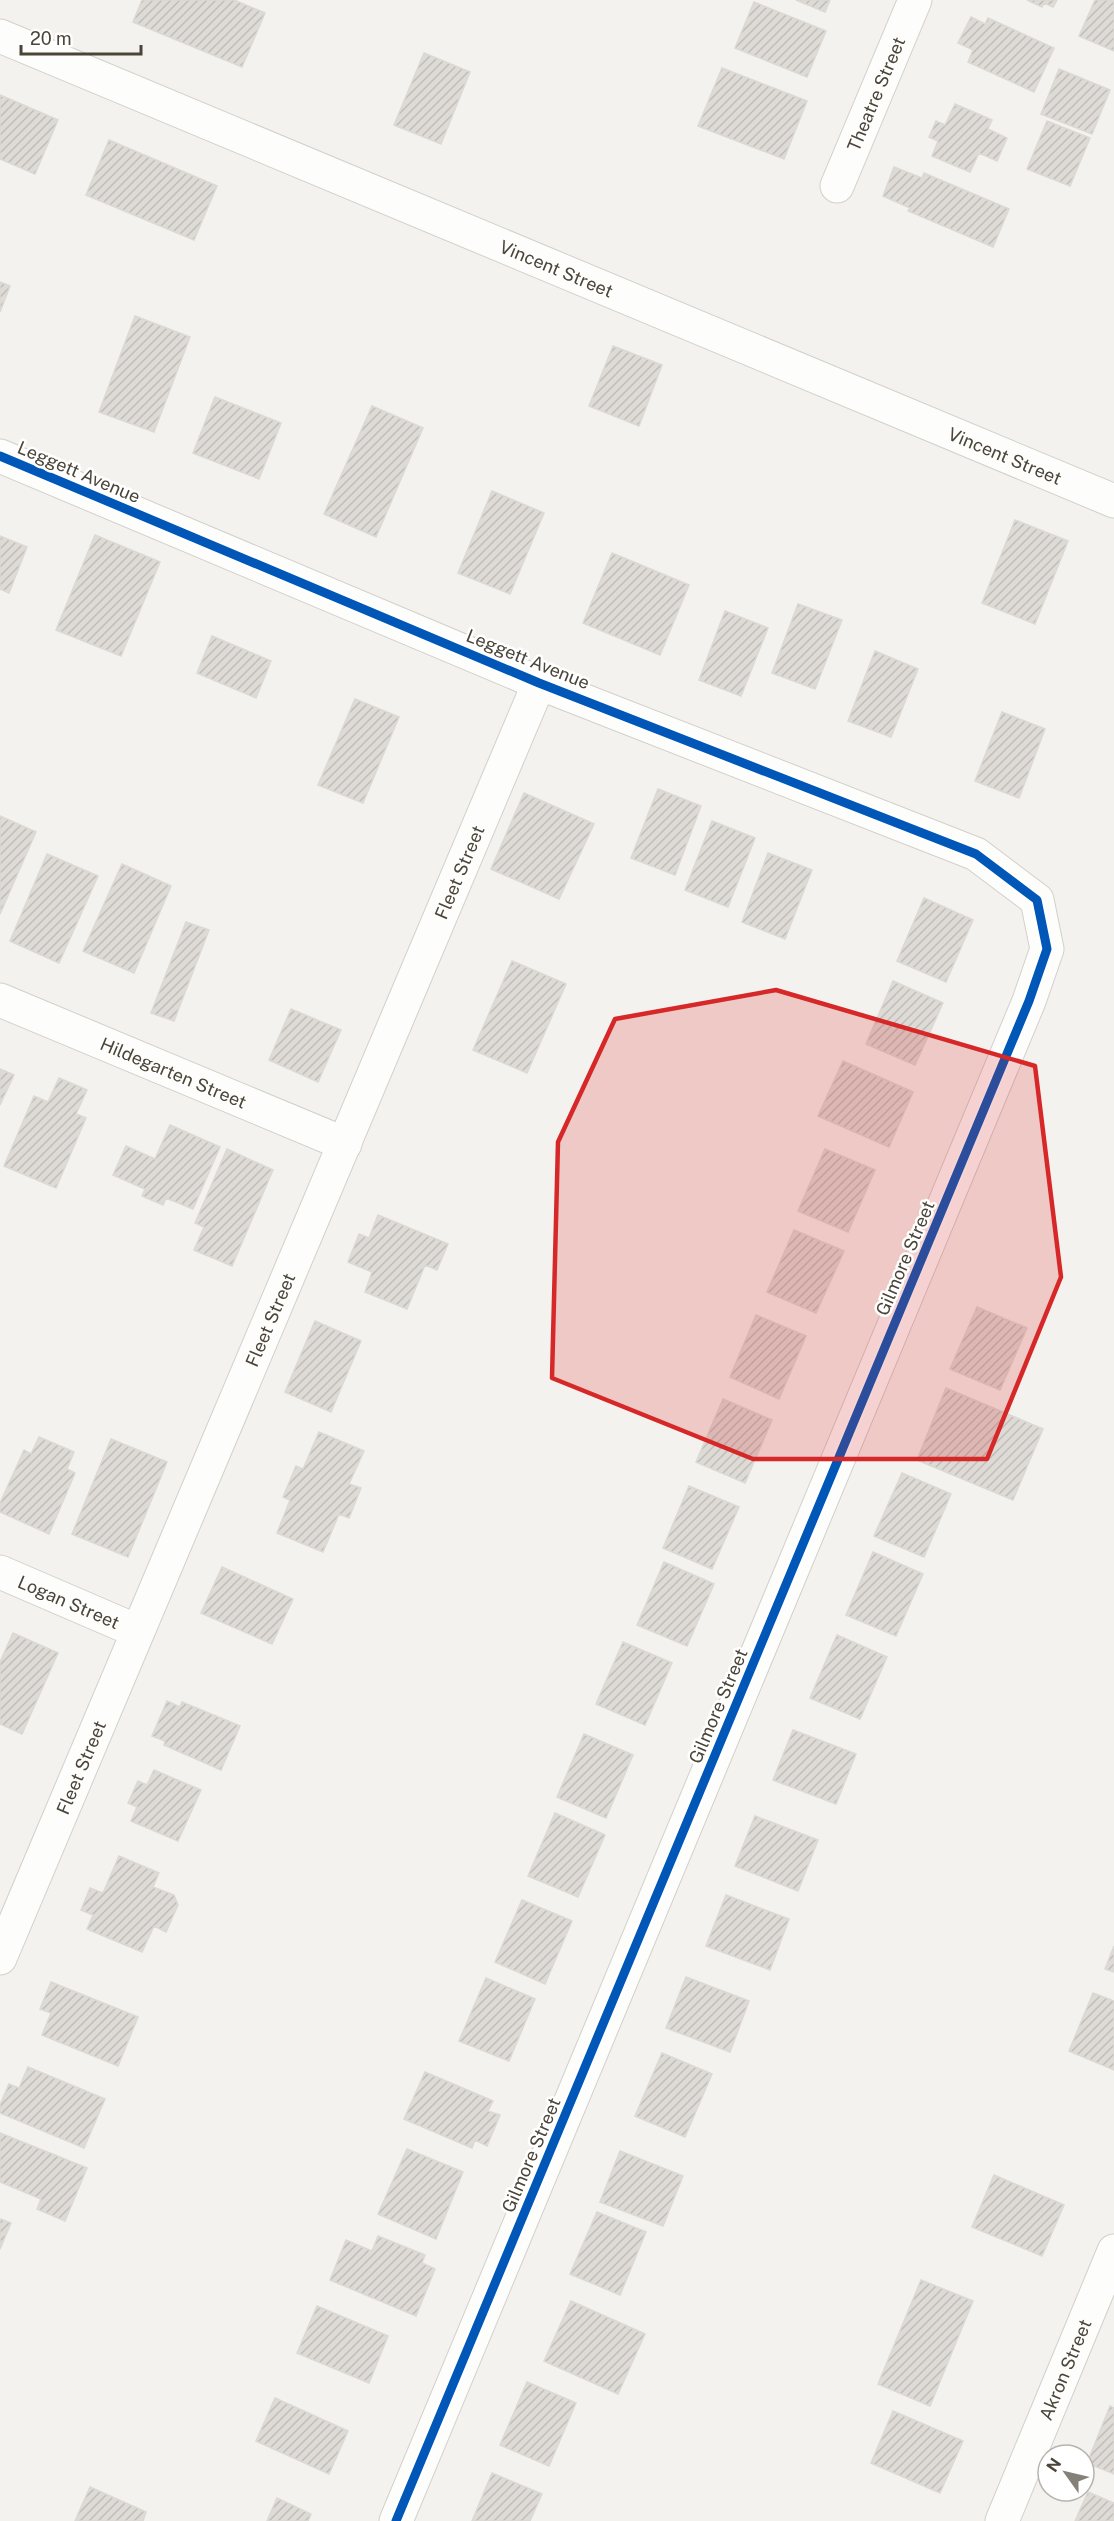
<svg xmlns="http://www.w3.org/2000/svg" width="1114" height="2521" viewBox="0 0 1114 2521" font-family="'Public Sans',sans-serif">
  <style>
    .building { fill: url(#building-hatch); stroke: #dcd9d4; stroke-width: 1.5 }
    .lines { fill: none; stroke-linecap: round; stroke-linejoin: round }
    .minor-casing { stroke: #d2d0cb; stroke-width: 35 }
    .minor { stroke: #fdfdfc; stroke-width: 33 }
    .cycleway-casing { stroke: #fff; stroke-width: 13 }
    .cycleway { stroke: #0057b8; stroke-width: 9 }
    .marked { fill: #d62828; fill-opacity: 0.2; stroke: #d62828; stroke-width: 4.5; stroke-linejoin: round }
    .labels { text-anchor: middle; dominant-baseline: central; stroke-width: 5; stroke-linejoin: round; paint-order: stroke }
    .street-label { font-size: 18px; fill: #4b4439; stroke: #fff }
  </style>
  <defs>
    <pattern id="building-hatch" width="6" height="6" patternUnits="userSpaceOnUse" patternTransform="scale(1.5)"><rect width="6" height="6" fill="#dedbd6"/><path d="M-1 1l2-2M0 6l6-6M5 7l2-2" fill="none" stroke="#c0bdb8"/></pattern>
  </defs>
  <rect width="100%" height="100%" fill="#f4f2ee"/>
  <!-- building -->
  <path class="building" d="M142 0H234L265 13 242 67 133 22Z
    M796 0H830L825 12Z
    M1027 0H1057L1053 7 1044 3 1042 7Z
    M1095 0H1114V51L1079 36Z
    M754 2 826 31 807 77 735 48Z
    M971 17 985 24 988 18 1054 48 1034 92 968 62 973 50 958 43Z
    M424 53 470 72 441 144 394 125Z
    M722 68 807 101 784 159 698 126Z
    M1059 69 1110 90 1092 134 1041 114Z
    M0 95 58 120 35 174 0 159Z
    M955 104 992 120 988 129 1007 138 997 161 979 153 970 172 932 156 938 141 929 137 936 121 945 125Z
    M1047 121 1090 138 1070 186 1027 169Z
    M109 140 217 186 194 240 86 195Z
    M894 167 922 178 924 173 1009 209 993 247 908 211 910 208 883 196Z
    M0 282 10 286 0 312Z
    M135 316 190 337 154 432 99 412Z
    M613 346 662 365 639 426 589 406Z
    M215 397 281 423 259 479 193 453Z
    M372 406 423 428 376 537 324 514Z
    M492 491 544 513 510 594 458 573Z
    M1015 520 1068 541 1035 624 982 603Z
    M95 535 160 562 121 656 56 630Z
    M0 536 27 547 9 593 0 589Z
    M612 553 689 585 660 655 583 623Z
    M798 604 842 620 815 689 772 673Z
    M725 611 768 628 741 696 699 680Z
    M212 636 271 661 256 698 197 673Z
    M875 651 918 669 891 737 848 721Z
    M355 699 399 717 363 803 318 785Z
    M1002 712 1045 729 1019 798 975 781Z
    M658 789 701 806 675 875 631 858Z
    M524 793 594 824 559 899 491 869Z
    M0 816 36 832 0 914Z
    M712 821 755 838 728 907 685 890Z
    M768 853 812 870 785 939 742 922Z
    M47 854 98 876 59 963 10 941Z
    M122 864 171 886 134 973 83 951Z
    M924 898 973 920 946 982 897 961Z
    M186 922 209 930 174 1021 151 1013Z
    M512 961 566 984 527 1073 473 1050Z
    M893 981 943 1003 915 1065 866 1044Z
    M291 1009 341 1030 318 1082 269 1060Z
    M843 1061 913 1092 889 1147 818 1116Z
    M0 1069 14 1075 0 1105Z
    M59 1078 87 1090 76 1114 86 1118 56 1188 4 1166 34 1096 48 1102Z
    M170 1125 220 1147 193 1209 166 1198 163 1205 142 1196 145 1189 113 1175 126 1146 155 1159Z
    M227 1149 273 1170 232 1266 194 1250 204 1227 195 1223Z
    M825 1149 875 1170 848 1232 798 1211Z
    M378 1215 448 1244 437 1270 425 1265 407 1309 365 1292 372 1272 348 1262 359 1234 369 1238Z
    M794 1230 844 1251 816 1313 767 1292Z
    M977 1307 1027 1328 1000 1390 950 1369Z
    M756 1315 806 1336 779 1399 730 1377Z
    M315 1321 361 1341 331 1412 285 1392Z
    M946 1388 1043 1429 1013 1500 917 1460Z
    M723 1399 772 1420 745 1483 696 1462Z
    M319 1432 364 1451 349 1484 361 1488 349 1518 339 1514 323 1552 277 1533 290 1500 283 1497 296 1466 303 1469Z
    M39 1437 74 1452 67 1469 75 1473 49 1534 0 1512V1503L24 1450 31 1454Z
    M111 1439 167 1462 128 1557 72 1534Z
    M902 1473 951 1494 924 1557 874 1536Z
    M689 1486 739 1507 712 1569 663 1548Z
    M873 1552 923 1574 896 1636 846 1615Z
    M664 1562 714 1584 687 1646 637 1625Z
    M222 1567 293 1599 272 1644 201 1613Z
    M13 1633 58 1653 22 1734 0 1724V1662Z
    M837 1635 887 1657 860 1719 810 1698Z
    M623 1642 672 1663 645 1725 596 1704Z
    M167 1701 180 1707 182 1702 240 1726 221 1770 164 1745 165 1741 152 1736Z
    M793 1730 856 1754 836 1804 773 1780Z
    M584 1734 633 1755 606 1818 557 1797Z
    M154 1770 201 1790 178 1841 131 1821 137 1807 128 1803 138 1781 147 1785Z
    M555 1813 605 1835 578 1897 528 1876Z
    M755 1816 818 1840 798 1891 735 1866Z
    M119 1856 159 1873 153 1887 174 1895 178 1905 166 1932 154 1926 142 1952 87 1929 93 1915 81 1910 90 1888 103 1893Z
    M726 1895 789 1919 770 1970 706 1946Z
    M522 1900 572 1921 545 1984 495 1962Z
    M1114 1946V1972L1105 1969Z
    M686 1977 749 2001 730 2052 666 2028Z
    M486 1978 535 1999 509 2061 459 2041Z
    M51 1982 138 2017 118 2066 42 2035 51 2013 40 2009Z
    M1093 1993 1114 2001V2070L1069 2051Z
    M662 2053 712 2074 685 2137 635 2116Z
    M28 2067 105 2099 84 2148 0 2113V2105L9 2084 19 2088Z
    M425 2072 493 2101 488 2111 500 2115 487 2146 475 2140 472 2148 404 2119Z
    M0 2133 87 2168 65 2221 37 2209 41 2199 0 2182Z
    M407 2149 463 2172 436 2239 378 2214Z
    M620 2151 683 2176 663 2226 600 2202Z
    M994 2175 1064 2205 1042 2256 972 2227Z
    M597 2212 646 2232 620 2295 570 2274Z
    M0 2219 11 2223 0 2249Z
    M378 2236 425 2255 422 2263 435 2269 416 2316 330 2280 346 2240 372 2251Z
    M921 2280 973 2301 930 2406 878 2384Z
    M571 2301 645 2334 618 2394 544 2361Z
    M317 2306 388 2336 369 2383 297 2353Z
    M527 2382 576 2403 549 2466 500 2445Z
    M275 2398 348 2431 329 2474 256 2441Z
    M1110 2406 1114 2408V2474L1087 2463Z
    M893 2411 963 2441 940 2493 871 2463Z
    M492 2473 542 2494 530 2521H472Z
    M90 2487 146 2512 143 2521H75Z
    M1088 2492 1114 2503V2521H1075Z
    M277 2498 311 2514 308 2521H267Z"/>
  <g class="lines">
    <defs>
      <g id="minor">
        <path id="s1" d="M0 36 1114 501"/>
        <path id="s2" d="M837 186 915 0"/>
        <path d="M0 456 539 683 976 854 1037 900 1047 949 1029 1001 396 2521"/>
        <path id="s3" d="M0 1000 345 1144"/>
        <path id="s4" d="M0 1572 137 1631"/>
        <path id="s5" d="M0 1958 539 683"/>
        <path id="s6" d="M1002 2521 1114 2251"/>
      </g>
    </defs>
    <!-- minor casing -->
    <use href="#minor" class="minor-casing"/>
    <!-- minor -->
    <use href="#minor" class="minor"/>
    <defs>
      <path id="cycleway" d="M0 456 539 683 976 854 1037 900 1047 949 1029 1001 396 2521"/>
    </defs>
    <!-- cycleway casing -->
    <use href="#cycleway" class="cycleway-casing"/>
    <!-- cycleway -->
    <use href="#cycleway" class="cycleway"/>
  </g>
  <!-- marked area -->
  <path class="marked" d="M776 990 1035 1066 1061 1277 987 1459H753L552 1378 558 1142 615 1019Z"/>
  <g class="labels">
    <!-- street labels -->
    <g class="street-label">
      <text stroke="none"><textPath href="#s2" startOffset="100">Theatre Street</textPath></text>
      <text stroke="none"><textPath href="#s1" startOffset="603">Vincent Street</textPath></text>
      <text stroke="none"><textPath href="#s1" startOffset="1089">Vincent Street</textPath></text>
      <text transform="translate(79 472) rotate(23)">Leggett Avenue</text>
      <text transform="translate(528 659) rotate(22)">Leggett Avenue</text>
      <text stroke="none"><textPath href="#s5" startOffset="1179">Fleet Street</textPath></text>
      <text stroke="none"><textPath href="#s3" startOffset="188">Hildegarten Street</textPath></text>
      <text transform="translate(905 1258) rotate(-67)">Gilmore Street</text>
      <text stroke="none"><textPath href="#s5" startOffset="693">Fleet Street</textPath></text>
      <text stroke="none"><textPath href="#s4" startOffset="75">Logan Street</textPath></text>
      <text transform="translate(718 1706) rotate(-67)">Gilmore Street</text>
      <text stroke="none"><textPath href="#s5" startOffset="207">Fleet Street</textPath></text>
      <text transform="translate(531 2155) rotate(-67)">Gilmore Street</text>
      <text stroke="none"><textPath href="#s6" startOffset="164">Akron Street</textPath></text>
    </g>
  </g>
  <!-- north arrow -->
  <g transform="translate(1066 2473) rotate(304)"><circle r="28" fill="#ffffff" stroke="#b7b4b0" stroke-width="1.5"/>
  <path d="M0-4.5L10 22L0 15L-10 22Z" fill="#868178"/>
  <text y="-9" font-size="16" font-weight="bold" text-anchor="middle" fill="#4b4439">N</text>
  </g>
  <!-- scale -->
  <path d="M21 45v9h120v-9" fill="none" stroke="#4b4439" stroke-width="3"/>
  <text x="30" y="45" font-size="18" fill="#4b4439" stroke="#ffffff" stroke-width="4.5" paint-order="stroke">20 m</text>
</svg>
